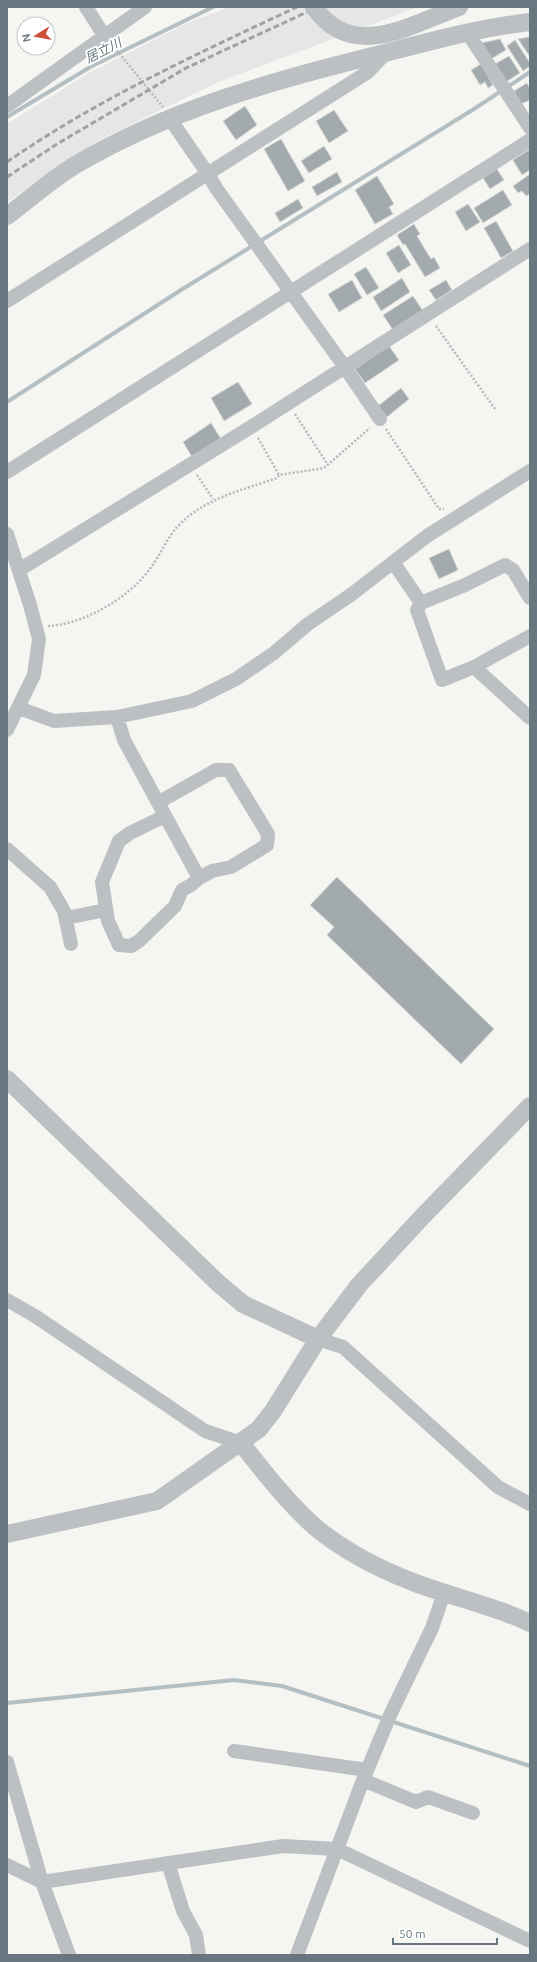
<svg xmlns="http://www.w3.org/2000/svg" width="537" height="1962" viewBox="0 0 537 1962" font-family="Ubuntu,'Noto Sans JP',sans-serif">
  <style>
    .built { fill: #e5e6e5 }
    .lines { fill: none; stroke-linecap: round; stroke-linejoin: round }
    .stream { stroke: #b3bfc2; stroke-width: 4 }
    .building { fill: #a2aaae; stroke: #d6d6d4 }
    .path { stroke: #b6b9bb; stroke-width: 2.5; stroke-dasharray: 2 2; stroke-linecap: butt }
    .minor { stroke: #bcc0c3; stroke-width: 14 }
    .tertiary { stroke: #bcc0c3; stroke-width: 18 }
    .rail { stroke: #9da3a7; stroke-width: 3; stroke-dasharray: 6 3; stroke-linecap: butt }
    .tertiary-bridge { stroke: #bcc0c3; stroke-width: 18 }
    .labels { text-anchor: middle; dominant-baseline: central; stroke-width: 4; stroke-linejoin: round; paint-order: stroke }
    .water-label { font-size: 13px; font-style: italic; fill: #63777c; stroke: #fff }
  </style>
  <rect width="100%" height="100%" fill="#f5f5f2"/>
  <!-- built -->
  <path class="built" d="M230 7H418L218 82 95 142 7 202V124L87 74 187 23Z"/>
  <g class="lines">
    <!-- stream -->
    <path class="stream" d="M7 117 92 66 213 7
      M7 402 181 290 474 109 530 72
      M7 1703 234 1680 282 1686 530 1766"/>
  </g>
  <!-- building -->
  <path class="building" d="M529 37 530 38V57L518 39Z
    M500 39 506 50 491 59 481 43Z
    M515 40 530 63V66L523 71 507 46Z
    M509 56 520 73 506 82 495 64Z
    M481 64 493 85 488 88 485 82 480 85 471 70Z
    M527 83 530 89V100L521 104 514 91Z
    M245 106 257 125 236 140 223 121Z
    M334 110 348 131 329 143 316 121Z
    M281 139 305 181 288 191 264 149Z
    M324 146 332 159 309 173 301 161Z
    M530 149V170L522 175 513 160Z
    M497 169 504 180 490 189 483 178Z
    M337 172 342 182 317 196 312 187Z
    M530 174V194L526 196 522 191 518 193 513 186Z
    M377 176 394 204 389 207 393 214 375 224 355 190Z
    M503 190 512 205 483 223 474 208Z
    M298 199 303 208 280 222 275 213Z
    M468 204 480 222 466 231 455 212Z
    M496 221 513 251 501 258 484 228Z
    M414 224 420 234 417 236 431 259 434 257 440 268 425 277 405 244 403 245 397 235Z
    M399 245 411 265 398 273 386 253Z
    M366 267 379 288 367 295 354 274Z
    M402 278 410 292 381 311 373 297Z
    M352 280 362 298 339 312 328 294Z
    M446 280 452 290 436 300 429 290Z
    M413 296 423 311 393 330 383 315Z
    M389 346 399 360 365 383 355 369Z
    M238 382 252 404 224 421 211 398Z
    M401 388 409 399 387 417 378 406Z
    M211 423 221 439 192 457 183 442Z
    M449 549 458 570 439 579 429 558Z
    M337 877 494 1029 461 1064 327 935 334 927 310 905Z"/>
  <g class="lines">
    <!-- path -->
    <path class="path" d="M114 47 163 107
      M436 326 495 409
      M295 414 328 465
      M386 429 439 509H444
      M258 438 279 475
      M197 475 213 499
      M48 626C82 625 129 598 149 570 160 556 167 537 179 525 205 498 243 490 277 478L279 475 324 468 370 428"/>
    <!-- minor -->
    <path class="minor" d="M86 7 105 37
      M467 32 530 128
      M7 106 145 7
      M170 119 208 174 216 188 344 366 380 419
      M7 301 368 72 387 52
      M7 472 530 140
      M7 534 30 605 39 639 34 675 7 730
      M393 562 421 603 417 610 442 680 474 667 530 718
      M19 570 251 427 530 249
      M421 603 465 585 505 565 513 570 530 598
      M474 667 530 636
      M19 708 54 721 117 717 192 701 236 679 274 653 308 624 352 594 427 536 530 471
      M117 717 124 740 199 878
      M159 802 216 770H229L268 834 267 845 231 867 212 871 199 878 191 885 182 890 175 906 139 941 131 946 119 945 108 921 102 882 119 841 130 833 165 816
      M7 849 50 887 64 911 71 944
      M66 918 106 910
      M7 1300 35 1316 205 1431 241 1443
      M318 1339 343 1347 498 1487 530 1504
      M234 1751 367 1770
      M7 1762 42 1882 69 1955
      M363 1780 416 1802 428 1797 473 1813
      M168 1863 183 1911 196 1935 199 1955
      M7 1865 42 1882 283 1846 337 1849 530 1941
      M297 1955 363 1780 391 1713 432 1628 444 1593"/>
    <!-- tertiary -->
    <path class="tertiary" d="M7 216C30 199 53 178 77 164 169 110 274 80 377 55 428 42 478 28 530 22
      M7 1079 218 1283 243 1304 318 1339
      M241 1443C264 1472 287 1502 315 1527 343 1550 379 1569 413 1582 451 1597 493 1605 530 1623
      M7 1534 157 1501 259 1429 273 1411 318 1339 359 1285 422 1217 530 1106"/>
    <!-- rail -->
    <path class="rail" d="M7 162C98 99 197 54 297 7
      M7 177 57 144 186 68 318 7"/>
    <!-- tertiary-bridge -->
    <path class="tertiary-bridge" d="M314 7C352 62 410 25 459 7"/>
  </g>
  <g class="labels">
    <!-- water labels -->
    <g class="water-label">
      <text transform="translate(103 50) rotate(-27)">居立川</text>
    </g>
  </g>
  <!-- border -->
  <rect width="537" height="1962" fill="none" stroke="#68777f" stroke-width="16"/>
  <!-- north arrow -->
  <g transform="translate(36 36) rotate(259)"><circle r="19" fill="#ffffff" stroke="#c3c9cc"/>
  <path d="M0-3L7 15L0 10L-7 15Z" fill="#cc4f3a"/>
  <text y="-6" font-size="11" font-weight="bold" text-anchor="middle" fill="#68777f">N</text>
  </g>
  <!-- scale -->
  <path d="M393 1938v6h104v-6" fill="none" stroke="#68777f" stroke-width="2"/>
  <text x="399" y="1938" font-size="12" fill="#68777f" stroke="#ffffff" stroke-width="3" paint-order="stroke">50 m</text>
</svg>
